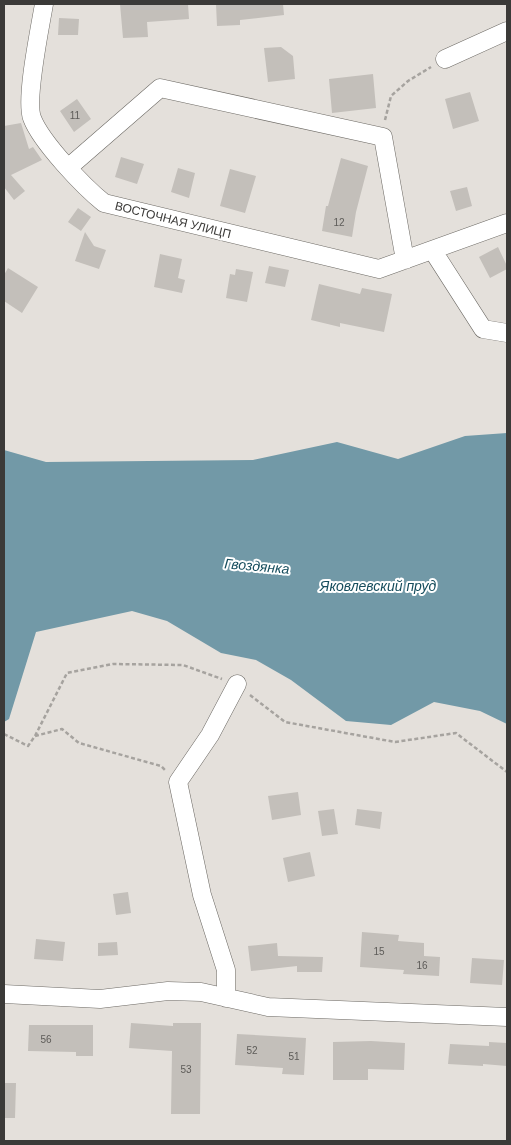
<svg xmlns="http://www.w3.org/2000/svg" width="511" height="1145" viewBox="0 0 511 1145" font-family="Helvetica,sans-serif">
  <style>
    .water { fill: #7299a7 }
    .building { fill: #c3bfba }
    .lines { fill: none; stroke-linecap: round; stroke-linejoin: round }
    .minor-casing { stroke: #6d6a65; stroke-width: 19 }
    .path { stroke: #a6a39f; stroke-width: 2.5; stroke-dasharray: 4 2.5; stroke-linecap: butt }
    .minor { stroke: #fff; stroke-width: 18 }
    .labels { text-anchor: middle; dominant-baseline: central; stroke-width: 4; stroke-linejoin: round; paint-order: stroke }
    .number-label { font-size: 10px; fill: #5d5b58 }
    .street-label { font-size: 12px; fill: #3b3a38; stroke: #fff }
    .water-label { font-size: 14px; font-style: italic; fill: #164d5d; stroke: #fff }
  </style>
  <rect width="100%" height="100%" fill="#e4e0db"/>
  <!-- water -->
  <path class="water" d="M507 433V724L480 711 434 702 391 725 346 721 291 680 256 660 221 653 167 621 132 611 36 632 9 719 4 722V450L46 462 253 460 337 442 398 459 465 436Z"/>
  <!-- building -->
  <path class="building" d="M120 4H188L189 19 147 22 148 37 123 38Z
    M216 4H283L284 15 240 20V25L217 26Z
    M59 18 79 19 78 35H58Z
    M281 47 293 56 295 79 268 82 264 48Z
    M373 74 376 108 332 113 329 79Z
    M470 92 479 121 453 129 445 99Z
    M77 99 91 119 74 132 60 111Z
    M21 123 29 149 33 147 42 160 11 175 25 191 14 200 4 187V126Z
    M121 157 144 164 137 184 115 177Z
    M341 158 368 166 356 212 352 237 322 231 326 206H328Z
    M178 168 195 173 189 198 171 192Z
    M230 169 256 176 245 213 220 206Z
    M467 187 472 206 456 211 450 191Z
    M78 208 91 217 81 231 68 222Z
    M85 232 94 246 106 250 99 269 75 261Z
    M498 247 507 266V269L490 278 479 257Z
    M160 254 182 259 178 278 185 280 182 293 154 287Z
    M269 266 289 270 285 287 265 283Z
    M8 268 38 287 22 313 4 301V275Z
    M236 269 253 272 247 302 226 298 230 274 235 275Z
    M319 284 360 294 362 288 392 294 384 332 340 323V327L311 320Z
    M298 792 301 815 272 820 268 796Z
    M334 809 338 834 322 836 318 811Z
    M357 809 382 812 380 829 355 825Z
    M310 852 315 876 288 882 283 858Z
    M128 892 131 913 116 915 113 894Z
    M362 932 399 935 398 941 424 943V956L440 957 439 976 403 974 404 970 360 967Z
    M36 939 65 942 63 961 34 959Z
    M117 942 118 955 98 956V943Z
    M277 943 278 956 323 957 322 972H297V966L251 971 248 946Z
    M472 958 504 960 502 985 470 983Z
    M131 1023 173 1026V1023H201L200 1114H171L172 1051 129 1048Z
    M29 1025H93V1056H76V1052L28 1051Z
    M237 1034 306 1038 304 1075 282 1074 283 1068 235 1065Z
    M371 1041 405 1043 404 1070 368 1069V1080H333V1042Z
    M489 1042 507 1043V1066L483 1064V1066L448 1064 450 1044 489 1046Z
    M4 1083H16L15 1118H4Z"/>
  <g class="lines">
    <defs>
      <path id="minor" d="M44 4C40 28 25 99 32 118 41 142 84 187 104 203L379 269 507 223
        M445 59 507 31
        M69 167 160 88 383 137 405 260
        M433 251 483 329 507 333
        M4 994 100 999 168 991 201 992 268 1007 507 1017
        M226 998V970L202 895 178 782 210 735 237 684"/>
    </defs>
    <!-- minor casing -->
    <use href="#minor" class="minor-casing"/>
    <!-- path -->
    <path class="path" d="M385 120 391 96 408 81 431 67
      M250 695 285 722 395 742 456 733 507 772
      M4 734 28 746 35 736 62 729 79 743 161 766 166 771
      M35 736 67 673 113 664 183 665 222 679"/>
    <!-- minor -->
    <use href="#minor" class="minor"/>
  </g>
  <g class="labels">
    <!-- number labels -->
    <g class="number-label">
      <text x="75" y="115">11</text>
      <text x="339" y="222">12</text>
      <text x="379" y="951">15</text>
      <text x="422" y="965">16</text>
      <text x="46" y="1039">56</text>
      <text x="252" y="1050">52</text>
      <text x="294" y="1056">51</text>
      <text x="186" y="1069">53</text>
    </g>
    <!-- street labels -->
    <g class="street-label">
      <text transform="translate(173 220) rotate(14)">ВОСТОЧНАЯ УЛИЦП</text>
    </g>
    <!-- water labels -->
    <g class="water-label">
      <text transform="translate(257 566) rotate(5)">Гвоздянка</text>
      <text x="378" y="586">Яковлевский пруд</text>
    </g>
  </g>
  <!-- border -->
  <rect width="511" height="1145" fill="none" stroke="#3b3a38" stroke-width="10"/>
</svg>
